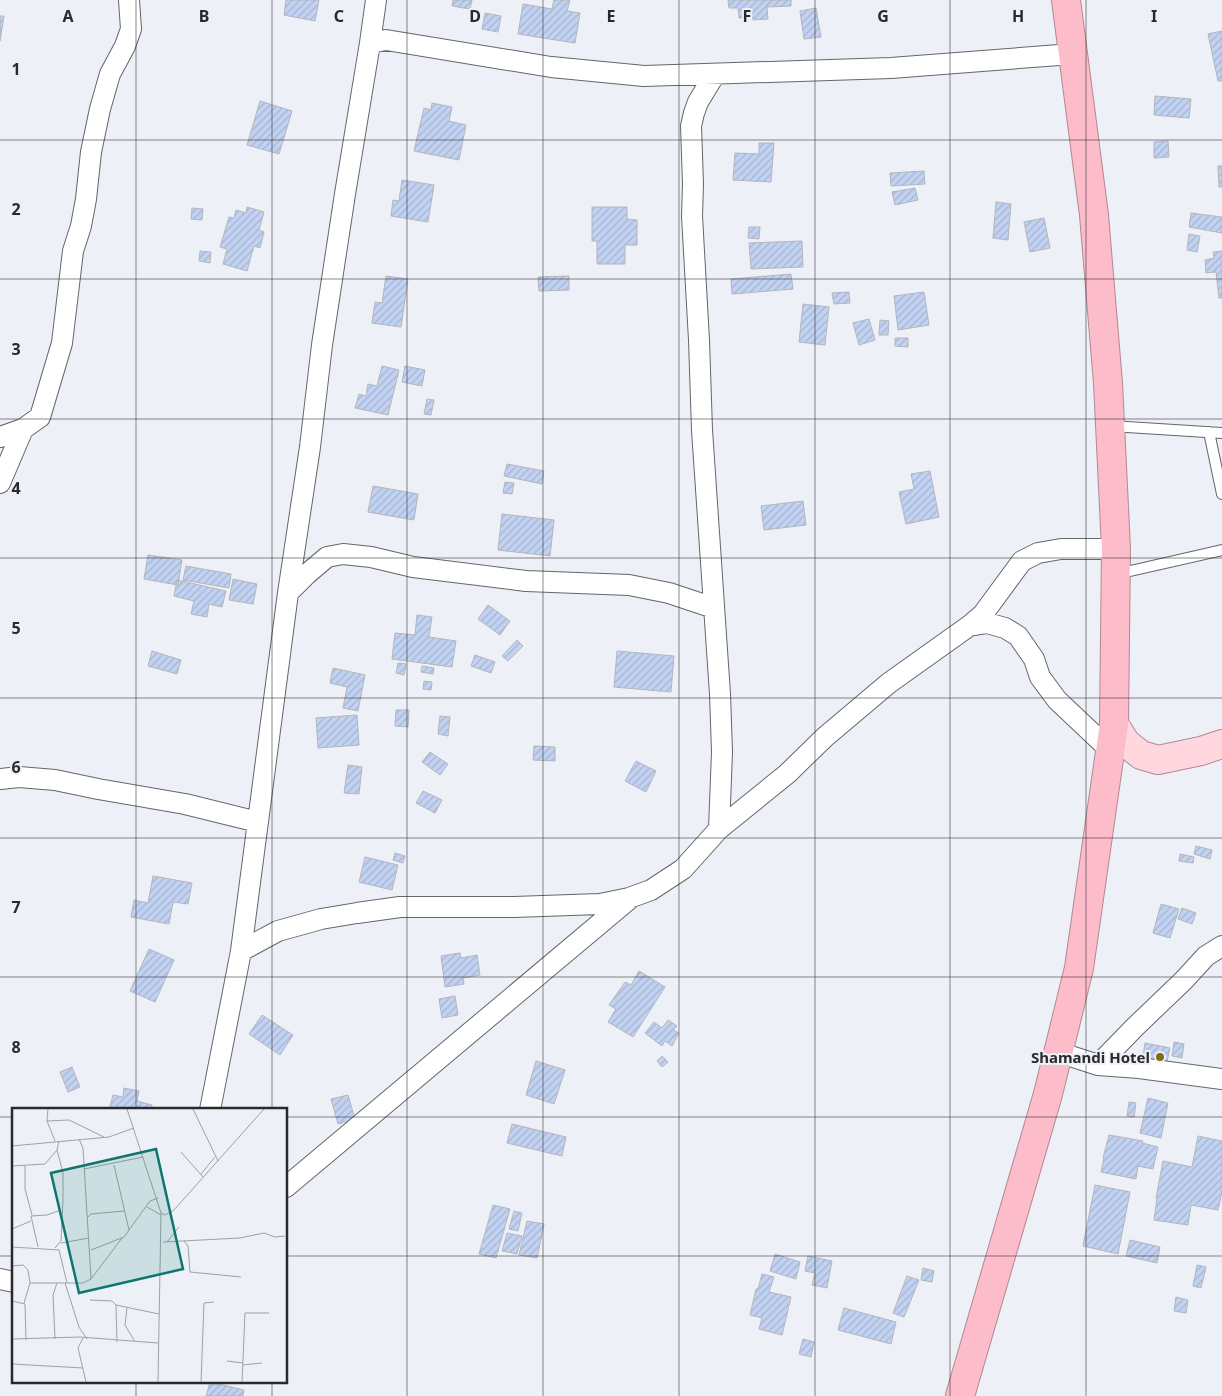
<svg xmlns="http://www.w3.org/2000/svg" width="1222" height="1396" viewBox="0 0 1222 1396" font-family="'Noto Sans',sans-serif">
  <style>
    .building { fill: url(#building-hatch); stroke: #b3b6bb }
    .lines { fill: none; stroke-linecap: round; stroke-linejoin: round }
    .lane-casing { stroke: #63666b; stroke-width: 12 }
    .street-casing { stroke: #63666b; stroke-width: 22 }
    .primary-casing { stroke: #b28993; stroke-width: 30 }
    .highway-casing { stroke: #b28993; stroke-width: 30 }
    .lane { stroke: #fff; stroke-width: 10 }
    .street { stroke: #fff; stroke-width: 20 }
    .primary { stroke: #fed7df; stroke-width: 28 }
    .highway { stroke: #fdbcca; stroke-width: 28 }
    .grid { fill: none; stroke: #282a2c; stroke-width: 1; stroke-opacity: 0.55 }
    .poi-dot { fill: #826f0d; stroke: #edf0f6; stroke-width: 2 }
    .labels { text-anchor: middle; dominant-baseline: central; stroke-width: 4; stroke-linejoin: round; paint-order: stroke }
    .poi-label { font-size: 15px; font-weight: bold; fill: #282a2c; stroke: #edf0f6; text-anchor: end }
    .inset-road { fill: none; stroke: #9ea1a5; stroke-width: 1 }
    .view { fill: #0f766e; fill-opacity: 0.15; stroke: #0f766e; stroke-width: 2.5 }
    .inset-edge { fill: none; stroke: #282a2c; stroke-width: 2.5 }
    .grid-label { font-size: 16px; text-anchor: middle; font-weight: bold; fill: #282a2c; stroke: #edf0f6; stroke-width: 4; stroke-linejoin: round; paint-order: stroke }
  </style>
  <defs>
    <pattern id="building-hatch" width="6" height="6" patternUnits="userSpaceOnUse" patternTransform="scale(1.25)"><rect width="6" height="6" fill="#c1d2f2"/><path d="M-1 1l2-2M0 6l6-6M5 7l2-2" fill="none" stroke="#a6b4d0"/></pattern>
  </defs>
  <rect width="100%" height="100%" fill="#edf0f6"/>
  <!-- building -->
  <path class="building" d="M286 0H319L315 21 284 15Z
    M453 0H472L470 9 452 6Z
    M554 0H570L567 11 580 13 575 43 518 34 523 4 552 9Z
    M728 0H791V6L767 7 768 19 753 20V17L739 18 738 8H729Z
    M816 8 821 37 804 39 800 11Z
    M485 13 501 16 498 32 482 29Z
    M0 16H4L0 41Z
    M1222 31V81H1218L1208 34Z
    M1155 96 1191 99 1189 118 1154 115Z
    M260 101 292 111 279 154 247 145Z
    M432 103 452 107 449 121 466 125 459 160 414 151 424 108 431 110Z
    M1168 141 1169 157 1154 158V142Z
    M759 143H774L771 182 733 180 735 153 759 154Z
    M1218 166H1222V187H1219Z
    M924 171 925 184 891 186 890 173Z
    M402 180 434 185 428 222 391 216 393 200 399 201Z
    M915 188 918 200 895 205 892 192Z
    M996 202 1011 204 1008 240 993 238Z
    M247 207 264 212 259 230 264 232 260 248 254 246 247 271 223 264 227 249 220 247 229 217 234 218 236 210 246 213Z
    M592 207H627V219L637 220V245H625V264H597V241H592Z
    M192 208 203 209 202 220 191 219Z
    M1191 213 1222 217V233L1189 227Z
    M1044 218 1050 248 1030 252 1024 222Z
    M749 227H760L759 239 748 238Z
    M1189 234 1200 236 1197 252 1187 250Z
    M802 241 803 267 751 269 749 243Z
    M200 251 211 252 210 263 199 261Z
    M1222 251V298H1219L1216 272 1206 273 1205 260 1214 258 1213 252Z
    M791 274 793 289 732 294 731 279Z
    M386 276 408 279 401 327 372 323 375 302 382 303Z
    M569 276V290L539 291 538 277Z
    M849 292 850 303 834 304 832 293Z
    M924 292 929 325 898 330 894 296Z
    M803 304 829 307 825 345 799 342Z
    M869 319 875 340 859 345 853 323Z
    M880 320 889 321 888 335H879Z
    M895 338H908V347L895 346Z
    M382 366 399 370 388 415 355 408 359 394 366 396 368 384 377 386Z
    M405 366 425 370 422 386 402 382Z
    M427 399 434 400 431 415 424 414Z
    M507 464 544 471 542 484 504 476Z
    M930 471 939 517 906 524 899 492 914 489 911 474Z
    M505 482 514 483 512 494 503 493Z
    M373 486 418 494 414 520 368 512Z
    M803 501 806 525 764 530 761 506Z
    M502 514 554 520 550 556 498 550Z
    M148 555 182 560 178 585 144 579Z
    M186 566 231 574 229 588 183 580Z
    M233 579 257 584 253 604 229 600Z
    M177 580 226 591 222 607 209 604 207 617 191 614 194 601 174 596Z
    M488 605 510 621 500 635 478 619Z
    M417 615 432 617 429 637 456 641 452 667 392 659 395 633 415 635Z
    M517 640 523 646 508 661 502 656Z
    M152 651 181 660 177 674 148 666Z
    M617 651 674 656 671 692 614 687Z
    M475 655 495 662 491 673 471 666Z
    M398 663 406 664 404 675 396 673Z
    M422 666 434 668 433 674 421 672Z
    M333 668 365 675 358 711 343 708 347 687 330 683Z
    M424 681 432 682 431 690 423 689Z
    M396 710H409L408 727 395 726Z
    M357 715 359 745 318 748 316 718Z
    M440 716 450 717 448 736 438 734Z
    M534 746 555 747V761L533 760Z
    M430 752 448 764 440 775 422 762Z
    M636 761 656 771 646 792 625 781Z
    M348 765 362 767 359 794 344 793Z
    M423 791 442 800 435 813 416 803Z
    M1196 846 1212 850 1210 859 1194 854Z
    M395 853 405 856 403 863 393 860Z
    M1180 854 1194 857 1193 863 1179 861Z
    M365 857 398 865 392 890 359 882Z
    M153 876 192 883 188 904 173 902 169 924 131 917 134 900 148 903Z
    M1161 904 1179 909 1170 938 1153 933Z
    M1182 908 1196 913 1192 924 1178 919Z
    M149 949 174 960 155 1002 130 991Z
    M460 953 461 958 477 955 480 975 463 978 464 984 445 987 441 956Z
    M639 971 665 987 633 1037 608 1022 616 1009 609 1005 625 982 631 985Z
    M455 996 458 1015 442 1018 439 999Z
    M262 1015 293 1035 280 1055 249 1034Z
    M668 1020 677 1026 673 1030 679 1033 672 1046 665 1041 662 1046 645 1033 654 1022 662 1028Z
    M1174 1042 1184 1044 1182 1058 1172 1056Z
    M1145 1043 1170 1048 1167 1062 1143 1057Z
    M662 1056 668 1062 662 1067 657 1061Z
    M536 1061 565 1070 554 1104 526 1095Z
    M72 1067 80 1087 68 1092 60 1072Z
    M124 1088 139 1091 137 1101 152 1105 151 1110H109L113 1095 123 1097Z
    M348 1095 355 1119 338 1124 331 1099Z
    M1148 1098 1168 1103 1161 1138 1140 1133Z
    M1129 1102 1136 1103 1134 1117 1127 1116Z
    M512 1124 566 1137 562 1156 507 1143Z
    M1109 1135 1143 1141 1142 1143 1158 1147 1153 1169 1138 1166 1136 1179 1101 1172 1104 1158H1103Z
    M1198 1136 1222 1141V1192L1218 1210 1191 1205 1188 1225 1154 1220 1157 1198H1156L1163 1161 1192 1167Z
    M1095 1185 1130 1192 1118 1254 1083 1246Z
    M493 1205 510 1209 496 1258 479 1254Z
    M514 1211 522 1213 518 1231 509 1229Z
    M527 1221 544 1224 537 1258 519 1255Z
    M507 1233 522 1236 517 1254 502 1251Z
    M1130 1240 1160 1247 1157 1263 1126 1256Z
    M775 1254 800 1262 796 1279 770 1271Z
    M808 1256 832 1261 827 1288 812 1285 815 1273 805 1271Z
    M1197 1265 1206 1267 1201 1288 1193 1286Z
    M923 1268 934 1271 932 1282 921 1280Z
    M762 1274 774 1277 769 1292 791 1297 782 1335 759 1329 762 1318 750 1315 756 1289H758Z
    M907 1276 919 1280 904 1317 893 1313Z
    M1176 1297 1188 1300 1186 1313 1174 1311Z
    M844 1308 896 1322 891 1344 838 1330Z
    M803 1339 814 1342 811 1357 799 1354Z
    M210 1382 244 1390 243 1396H206Z"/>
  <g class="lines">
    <defs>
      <path id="lane" d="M1111 426 1222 433
        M1209 432 1222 494
        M1117 574 1222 550"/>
      <path id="street" d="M370 43 386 40 551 67 644 76 891 68 1072 54
        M715 74 698 102 694 113 691 126 693 184 692 216 699 340 702 430 720 694 722 752 719 829
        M0 437 23 429
        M0 483 23 429 40 417 62 343 73 251 81 226 86 199 91 152 100 109 110 74 125 46 131 29 129 0
        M288 593 307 574 327 557 343 554 371 557 413 567 526 581 629 585 669 593 714 608
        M969 626 987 623 1005 628 1018 636 1034 659 1040 677 1057 700 1111 751
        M0 779 19 777 55 780 98 789 185 804 258 822
        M241 951 278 931 321 919 357 913 400 907H514L600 904 629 898 651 890 683 869 719 829 787 774 825 737 889 683 969 626 983 614 1022 561 1038 553 1061 549H1116
        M1058 1052 1098 1065 1139 1068 1222 1079
        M1098 1065 1135 1027 1184 980 1206 956 1222 946
        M210 1110 241 951 288 593 310 447 322 345 345 194 370 43 376 0
        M286 1187 628 900
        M0 1279 14 1282"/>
      <path id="primary" d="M1114 724 1126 743 1141 755 1158 760 1201 751 1222 744"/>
      <path id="highway" d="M960 1396 1048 1094 1079 968 1114 724 1116 549 1108 383 1094 215 1066 0"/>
    </defs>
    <!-- lane casing -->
    <use href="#lane" class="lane-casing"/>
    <!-- street casing -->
    <use href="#street" class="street-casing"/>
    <!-- primary casing -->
    <use href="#primary" class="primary-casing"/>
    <!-- highway casing -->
    <use href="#highway" class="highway-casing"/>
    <!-- lane -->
    <use href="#lane" class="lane"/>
    <!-- street -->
    <use href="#street" class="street"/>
    <!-- primary -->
    <use href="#primary" class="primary"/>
    <!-- highway -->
    <use href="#highway" class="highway"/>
  </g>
  <!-- grid -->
  <path class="grid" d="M136 0V1110M272 0V1110M407 0V1396M543 0V1396M679 0V1396M815 0V1396M950 0V1396M1086 0V1396M0 140H1222M0 279H1222M0 419H1222M0 558H1222M0 698H1222M0 838H1222M0 977H1222M0 1117H14M286 1117H1222M0 1256H14M286 1256H1222M136 1382V1396M272 1382V1396"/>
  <!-- markers -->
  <circle class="poi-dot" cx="1160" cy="1057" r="5"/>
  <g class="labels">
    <!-- poi labels -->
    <g class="poi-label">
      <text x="1150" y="1057">Shamandi Hotel</text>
    </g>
  </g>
  <!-- overview -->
  <g transform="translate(12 1108)">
    <rect width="275" height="275" fill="#edf0f6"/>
    <path class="inset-road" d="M36 1 35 13 43 33M115 1 149 105 146 274M181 1 206 53M35 13 57 12 92 29M0 38 97 29 122 20M169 44 191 69M102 57 117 122M0 58 33 56 45 42 47 33M13 58V81L20 107M72 61 131 49M189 66 203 49M0 82V107M135 99 149 107M149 105 153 107 162 102 252 1M75 110 79 106 112 103M0 121 19 113M172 133 176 138 178 164 229 169M151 134 228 130 252 125 263 129 273 128M155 134 167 119M49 135 77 130M0 139 47 142 55 175M26 139 19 108 35 107 49 102M43 140 49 133 51 93V65L45 42M79 142 112 129 138 93 146 90M0 158 11 157 16 162 18 175 12 195M79 171 110 130M18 175H71L79 171 71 40 67 31M53 175 67 219 75 231M78 192 100 193 104 197 147 206M0 193 13 196 14 232M104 197 105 234M115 200 113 217 123 234M71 230 66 240 74 274M0 231 68 229 146 235M43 231 41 187 45 175M215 253 231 255M0 256 71 260M231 257 250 255M189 274 192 195 202 194M230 274 233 205H257"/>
    <path class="view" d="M144 41 171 161 67 185 39 65Z"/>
    <rect width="275" height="275" class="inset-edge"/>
  </g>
  <g class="grid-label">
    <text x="68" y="22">A</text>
    <text x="204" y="22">B</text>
    <text x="339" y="22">C</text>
    <text x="475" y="22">D</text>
    <text x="611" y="22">E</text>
    <text x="747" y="22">F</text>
    <text x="883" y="22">G</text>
    <text x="1018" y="22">H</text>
    <text x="1154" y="22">I</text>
    <text x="16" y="75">1</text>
    <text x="16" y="215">2</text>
    <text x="16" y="355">3</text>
    <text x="16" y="494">4</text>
    <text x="16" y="634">5</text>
    <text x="16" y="773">6</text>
    <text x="16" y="913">7</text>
    <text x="16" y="1053">8</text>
  </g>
</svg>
